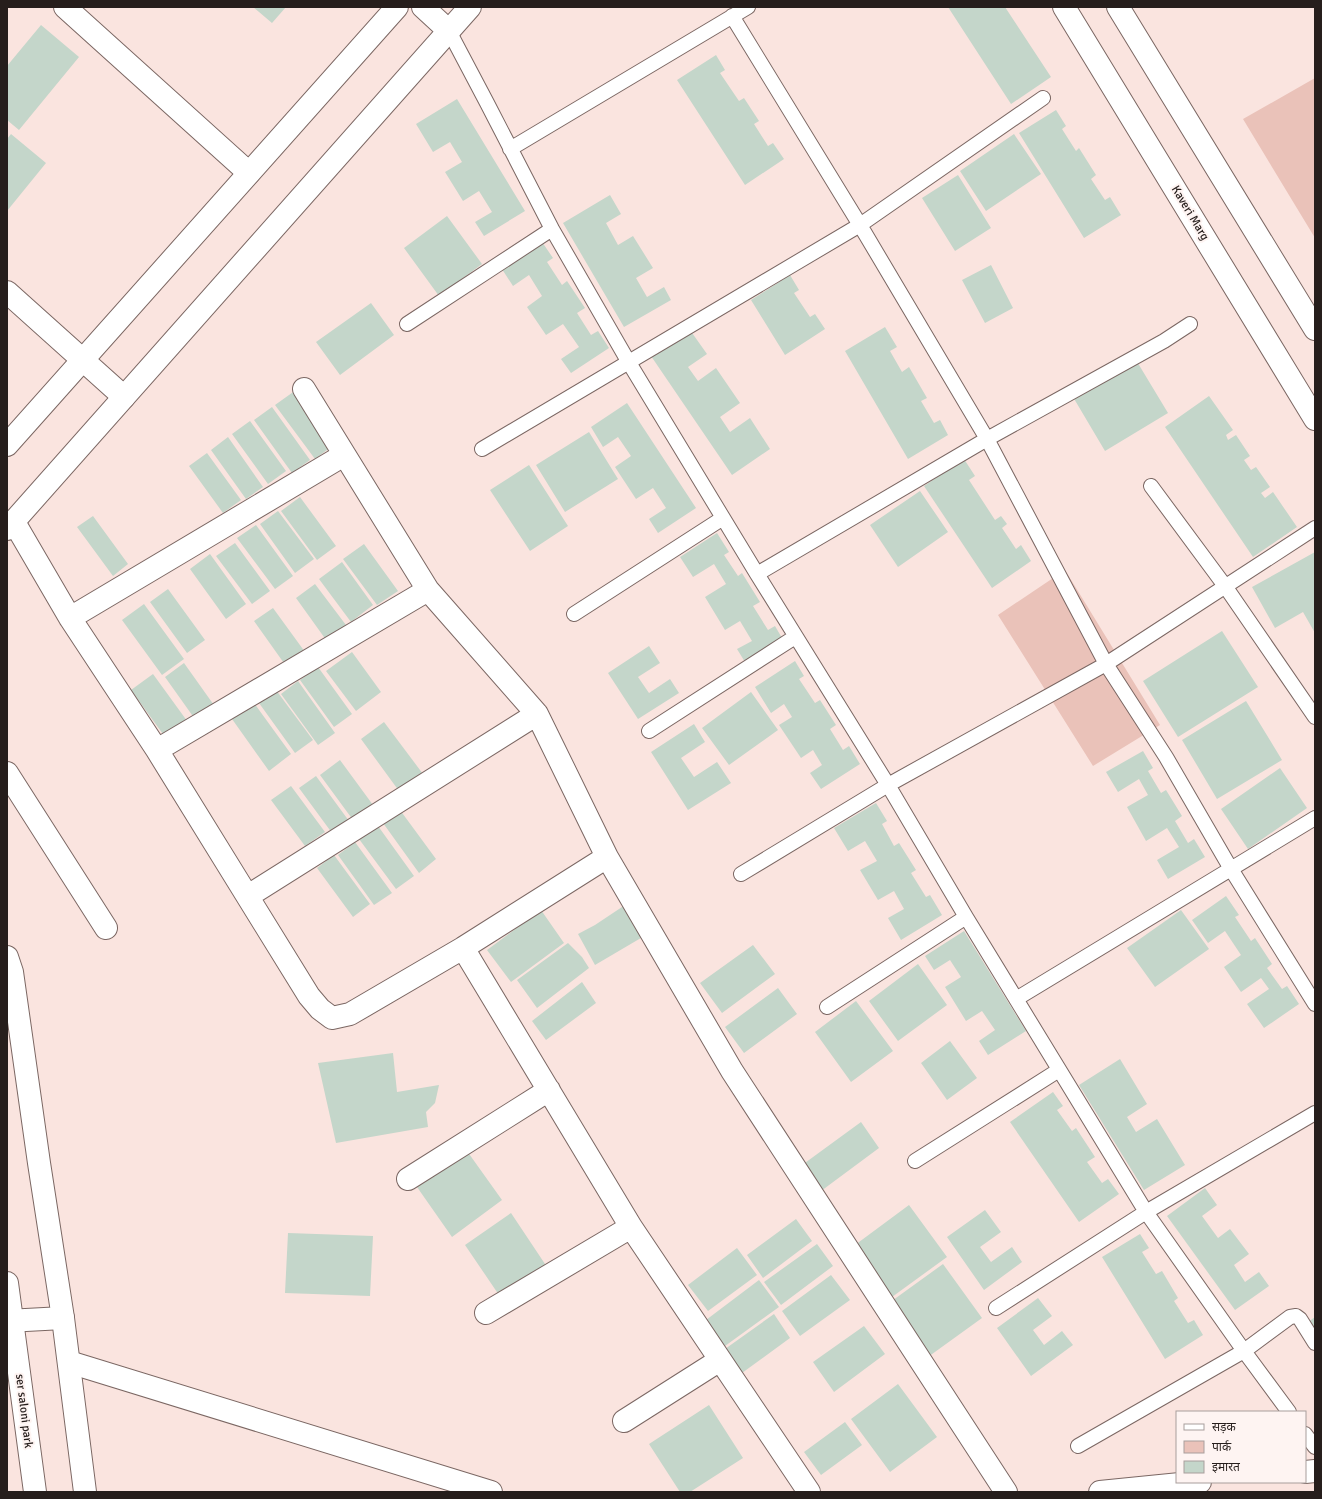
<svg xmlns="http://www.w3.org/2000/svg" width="1322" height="1499" viewBox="0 0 1322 1499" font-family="Signika,'Noto Sans Devanagari',sans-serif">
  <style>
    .green { fill: #eac2b9 }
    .building { fill: #c4d6ca }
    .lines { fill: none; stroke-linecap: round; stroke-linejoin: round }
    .lane-casing { stroke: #7b6763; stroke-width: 16 }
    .street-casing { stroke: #7b6763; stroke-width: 24 }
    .secondary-casing { stroke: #7b6763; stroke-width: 24 }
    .lane { stroke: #fff; stroke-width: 14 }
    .street { stroke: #fff; stroke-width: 22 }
    .secondary { stroke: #fff; stroke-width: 22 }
    .labels { text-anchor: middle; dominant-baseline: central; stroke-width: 4; stroke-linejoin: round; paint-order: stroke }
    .street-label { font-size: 12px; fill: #261e1c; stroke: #fef4f2 }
  </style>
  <rect width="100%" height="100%" fill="#fae4df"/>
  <!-- green -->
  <path class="green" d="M1315 78V238L1243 119Z
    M1065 570 1160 725 1093 766 998 615Z"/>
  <!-- building -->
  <path class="building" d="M253 7H286L272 23Z
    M948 7H1005L1051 77 1011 104Z
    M41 25 79 57 19 130 7 120V66Z
    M716 55 725 70 720 73 739 101 744 98 759 121 754 124 768 146 773 143 784 159 745 185 677 80Z
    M457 99 525 211 484 236 475 222 492 212 479 191 463 201 445 172 462 162 450 142 433 152 416 124Z
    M1056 110 1066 126 1062 129 1076 151 1079 148 1096 175 1091 179 1105 200 1110 197 1121 215 1084 238 1019 133Z
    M11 134 46 163 7 211V139Z
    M1014 134 1041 174 986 211 960 171Z
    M958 175 991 228 955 251 922 198Z
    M610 195 621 214 606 223 618 245 633 236 653 268 636 278 647 297 664 287 671 300 624 327 563 223Z
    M447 216 482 264 439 296 404 248Z
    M540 239 553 258 547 262 562 285 567 281 585 308 577 313 591 335 598 331 609 348 571 373 561 359 579 347 563 324 546 335 527 307 542 296 529 275 513 286 500 266Z
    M991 265 1013 308 985 323 962 280Z
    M790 275 799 290 794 293 810 317 815 314 825 329 785 355 751 300Z
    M371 303 394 335 340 375 316 342Z
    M885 327 897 347 890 351 902 372 909 367 927 398 921 401 934 423 940 420 948 435 908 459 845 351Z
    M690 330 707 354 688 367 698 381 716 368 740 403 720 417 730 432 750 418 770 449 732 475 651 356Z
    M1136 360 1168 413 1105 451 1073 397Z
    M296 390 335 444 315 459 275 405Z
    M1209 396 1233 430 1226 435 1228 440 1236 435 1250 456 1244 460 1251 470 1256 467 1270 487 1261 493 1265 498 1273 492 1297 527 1253 557 1165 427Z
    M627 403 696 508 658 533 649 519 666 508 653 488 636 499 615 467 631 456 618 437 603 447 591 427Z
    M272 407 310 460 292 473 254 420Z
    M250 421 286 471 268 484 232 434Z
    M589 432 618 479 565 512 536 465Z
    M228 437 263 487 246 499 211 450Z
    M207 453 241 500 223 513 189 466Z
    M964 459 975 476 969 480 995 520 1001 516 1007 524 1002 528 1016 549 1021 545 1031 561 992 588 924 486Z
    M529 465 568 526 530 551 490 490Z
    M920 491 948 532 898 567 870 525Z
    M300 497 336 546 317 560 281 511Z
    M278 511 314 559 295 573 260 524Z
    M93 516 128 564 113 576 77 527Z
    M256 525 293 576 275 589 237 538Z
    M717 533 729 552 724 555 738 576 742 573 760 602 753 606 768 630 775 626 782 638 745 662 737 649 752 641 740 621 725 630 705 597 726 584 714 564 693 577 680 557Z
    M235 543 270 591 252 604 216 556Z
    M364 544 398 591 377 605 343 559Z
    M1315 552V633L1303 612 1275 628 1252 587Z
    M210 554 246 604 226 619 190 569Z
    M342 562 373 605 351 622 319 579Z
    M315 584 349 629 329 644 296 598Z
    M168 589 205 640 187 653 150 602Z
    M144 604 184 659 162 675 122 620Z
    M273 608 305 652 286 666 254 621Z
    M1222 631 1258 687 1178 737 1143 681Z
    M649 646 660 663 638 677 649 693 670 679 679 693 638 719 608 673Z
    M352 652 381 692 356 711 326 671Z
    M795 661 804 676 799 679 815 703 820 700 836 725 830 729 843 750 849 746 860 764 821 789 810 773 822 765 813 750 801 758 779 725 792 717 784 704 771 713 755 687Z
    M184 663 216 708 197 722 165 677Z
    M318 667 352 714 334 727 300 680Z
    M153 674 190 725 168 741 131 690Z
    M298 681 335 733 318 745 281 694Z
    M276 690 313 740 295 753 259 703Z
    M751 692 778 730 729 765 702 728Z
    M1246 701 1282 760 1217 799 1182 740Z
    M254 703 291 754 269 771 232 719Z
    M384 722 423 774 399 791 361 739Z
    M694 724 705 742 681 758 694 777 717 762 731 783 688 810 651 752Z
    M1143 751 1153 768 1148 771 1161 793 1166 790 1182 816 1175 821 1188 843 1194 839 1205 857 1168 879 1157 860 1179 847 1167 828 1146 841 1127 807 1148 795 1139 779 1118 792 1106 772Z
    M340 760 373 805 353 820 320 775Z
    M1280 768 1307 808 1248 849 1221 809Z
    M316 776 349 821 332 833 299 788Z
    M291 786 325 832 305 846 271 800Z
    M876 803 887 821 882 824 894 846 899 843 916 870 911 873 926 897 930 895 942 915 901 940 888 918 904 909 894 891 878 900 860 870 877 861 865 841 848 851 834 828Z
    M400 810 436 859 419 873 383 823Z
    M378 826 414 876 396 889 359 839Z
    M355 842 392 893 374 905 338 855Z
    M334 855 370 904 353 917 317 868Z
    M1226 896 1239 915 1235 917 1251 941 1255 938 1272 964 1267 968 1282 989 1287 986 1299 1004 1264 1028 1247 1004 1269 989 1261 978 1241 992 1224 967 1241 955 1225 931 1208 943 1192 920Z
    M628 903 646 935 595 965 578 934 595 925Z
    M541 910 564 943 511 982 487 950Z
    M1181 910 1209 949 1155 987 1127 948Z
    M964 931 1026 1031 988 1055 979 1041 995 1030 982 1011 966 1021 945 987 961 977 950 960 934 970 925 956Z
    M568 943 582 957 589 968 537 1008 517 980Z
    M753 945 775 974 722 1013 700 983Z
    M918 964 947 1005 898 1041 869 1001Z
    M582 982 596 1003 546 1040 532 1021Z
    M778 988 797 1014 744 1053 725 1027Z
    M856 1001 893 1051 851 1082 815 1032Z
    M950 1041 977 1078 947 1100 921 1063Z
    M393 1053 397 1092 439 1085 435 1103 426 1112 428 1127 336 1143 318 1063Z
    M1120 1059 1147 1104 1127 1117 1136 1132 1157 1119 1185 1165 1144 1190 1079 1085Z
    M1053 1092 1063 1106 1057 1110 1072 1131 1076 1128 1095 1157 1087 1162 1102 1183 1108 1179 1119 1194 1079 1222 1010 1122Z
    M861 1122 879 1148 817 1194 798 1168Z
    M467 1151 502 1200 452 1237 417 1187Z
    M1205 1188 1217 1205 1202 1216 1218 1238 1230 1229 1249 1254 1234 1265 1245 1282 1259 1272 1269 1286 1235 1310 1167 1216Z
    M909 1205 947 1257 892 1297 855 1245Z
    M985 1210 1001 1232 980 1247 991 1262 1012 1247 1022 1262 984 1290 947 1237Z
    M511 1213 547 1267 501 1298 465 1245Z
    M796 1219 812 1241 763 1278 747 1255Z
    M288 1233 373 1236 370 1296 285 1293Z
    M1140 1234 1149 1248 1142 1252 1156 1274 1162 1271 1178 1298 1174 1301 1188 1323 1194 1320 1203 1335 1165 1359 1102 1257Z
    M817 1244 833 1266 781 1305 764 1282Z
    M737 1248 757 1275 708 1311 688 1285Z
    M943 1264 982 1318 928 1357 889 1303Z
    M831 1275 850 1300 800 1336 782 1311Z
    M759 1280 779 1307 725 1346 706 1320Z
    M1038 1298 1052 1316 1033 1330 1044 1345 1062 1331 1073 1345 1031 1376 997 1328Z
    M774 1314 790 1338 742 1373 725 1349Z
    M1315 1317V1333L1308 1322Z
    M864 1326 885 1354 834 1392 813 1362Z
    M898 1384 937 1437 890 1472 851 1419Z
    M709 1405 743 1458 690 1492H680L649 1444Z
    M845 1422 862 1445 821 1475 804 1452Z"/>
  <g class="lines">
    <defs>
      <path id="lane" d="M732 16 860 225 987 439 1106 664 1166 757 1231 869 1315 1004
        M449 31 487 103 552 229 628 361 757 574 888 785 966 917 1146 1212 1244 1351 1289 1412
        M510 149 748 7
        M407 324 552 229
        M482 449 860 225 1043 98
        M1151 486 1225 586 1315 717
        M757 574 987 439 1164 341 1190 324
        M574 614 723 518
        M649 731 795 637
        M741 874 888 785 1106 664 1315 528
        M1016 999 1315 818
        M827 1007 966 917
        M915 1161 1059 1070
        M996 1308 1146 1212 1315 1113
        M1305 1434 1315 1447
        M1078 1446 1244 1351 1290 1317 1296 1316 1300 1319 1315 1343"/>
      <path id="street" d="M65 7 249 173
        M423 7 449 31
        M7 292 124 397
        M304 389 428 590 537 714 607 857 732 1071 1006 1492
        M14 522 70 618 157 750 309 996 320 1009 332 1018 350 1014 463 948 607 857
        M70 618 344 455
        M157 750 428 590
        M7 773 106 928
        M248 896 537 714
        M463 948 631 1227 809 1492
        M408 1179 549 1090
        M486 1313 631 1227
        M7 1321 63 1318
        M69 1362 491 1492
        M624 1421 720 1360
        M1305 1472 1315 1471
        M1100 1492 1200 1482"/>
      <path id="secondary" d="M1064 7 1315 419
        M1118 7 1315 329
        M7 445 397 7
        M7 529 470 7
        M7 957 12 972 39 1163 63 1318 85 1492
        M7 1283 35 1492"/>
    </defs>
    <!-- lane casing -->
    <use href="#lane" class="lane-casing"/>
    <!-- street casing -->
    <use href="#street" class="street-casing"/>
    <!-- secondary casing -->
    <use href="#secondary" class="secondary-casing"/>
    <!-- lane -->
    <use href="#lane" class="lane"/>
    <!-- street -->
    <use href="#street" class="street"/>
    <!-- secondary -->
    <use href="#secondary" class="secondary"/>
  </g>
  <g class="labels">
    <!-- street labels -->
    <g class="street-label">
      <text transform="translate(1190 213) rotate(59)">Kaveri Marg</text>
      <text transform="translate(24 1411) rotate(83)">ser saloni park</text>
    </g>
  </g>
  <!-- border -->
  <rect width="1322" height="1499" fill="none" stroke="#261e1c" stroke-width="16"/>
  <!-- legend -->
  <rect x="1176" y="1411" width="130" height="72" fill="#fef4f2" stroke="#a89e9c"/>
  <rect x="1184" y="1424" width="20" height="6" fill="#ffffff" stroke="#a89e9c"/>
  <text x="1212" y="1431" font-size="12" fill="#261e1c">सड़क</text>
  <rect x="1184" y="1441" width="20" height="12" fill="#eac2b9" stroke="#a89e9c"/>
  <text x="1212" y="1451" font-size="12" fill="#261e1c">पार्क</text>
  <rect x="1184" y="1461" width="20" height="12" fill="#c4d6ca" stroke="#a89e9c"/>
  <text x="1212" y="1471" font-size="12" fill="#261e1c">इमारत</text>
</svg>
